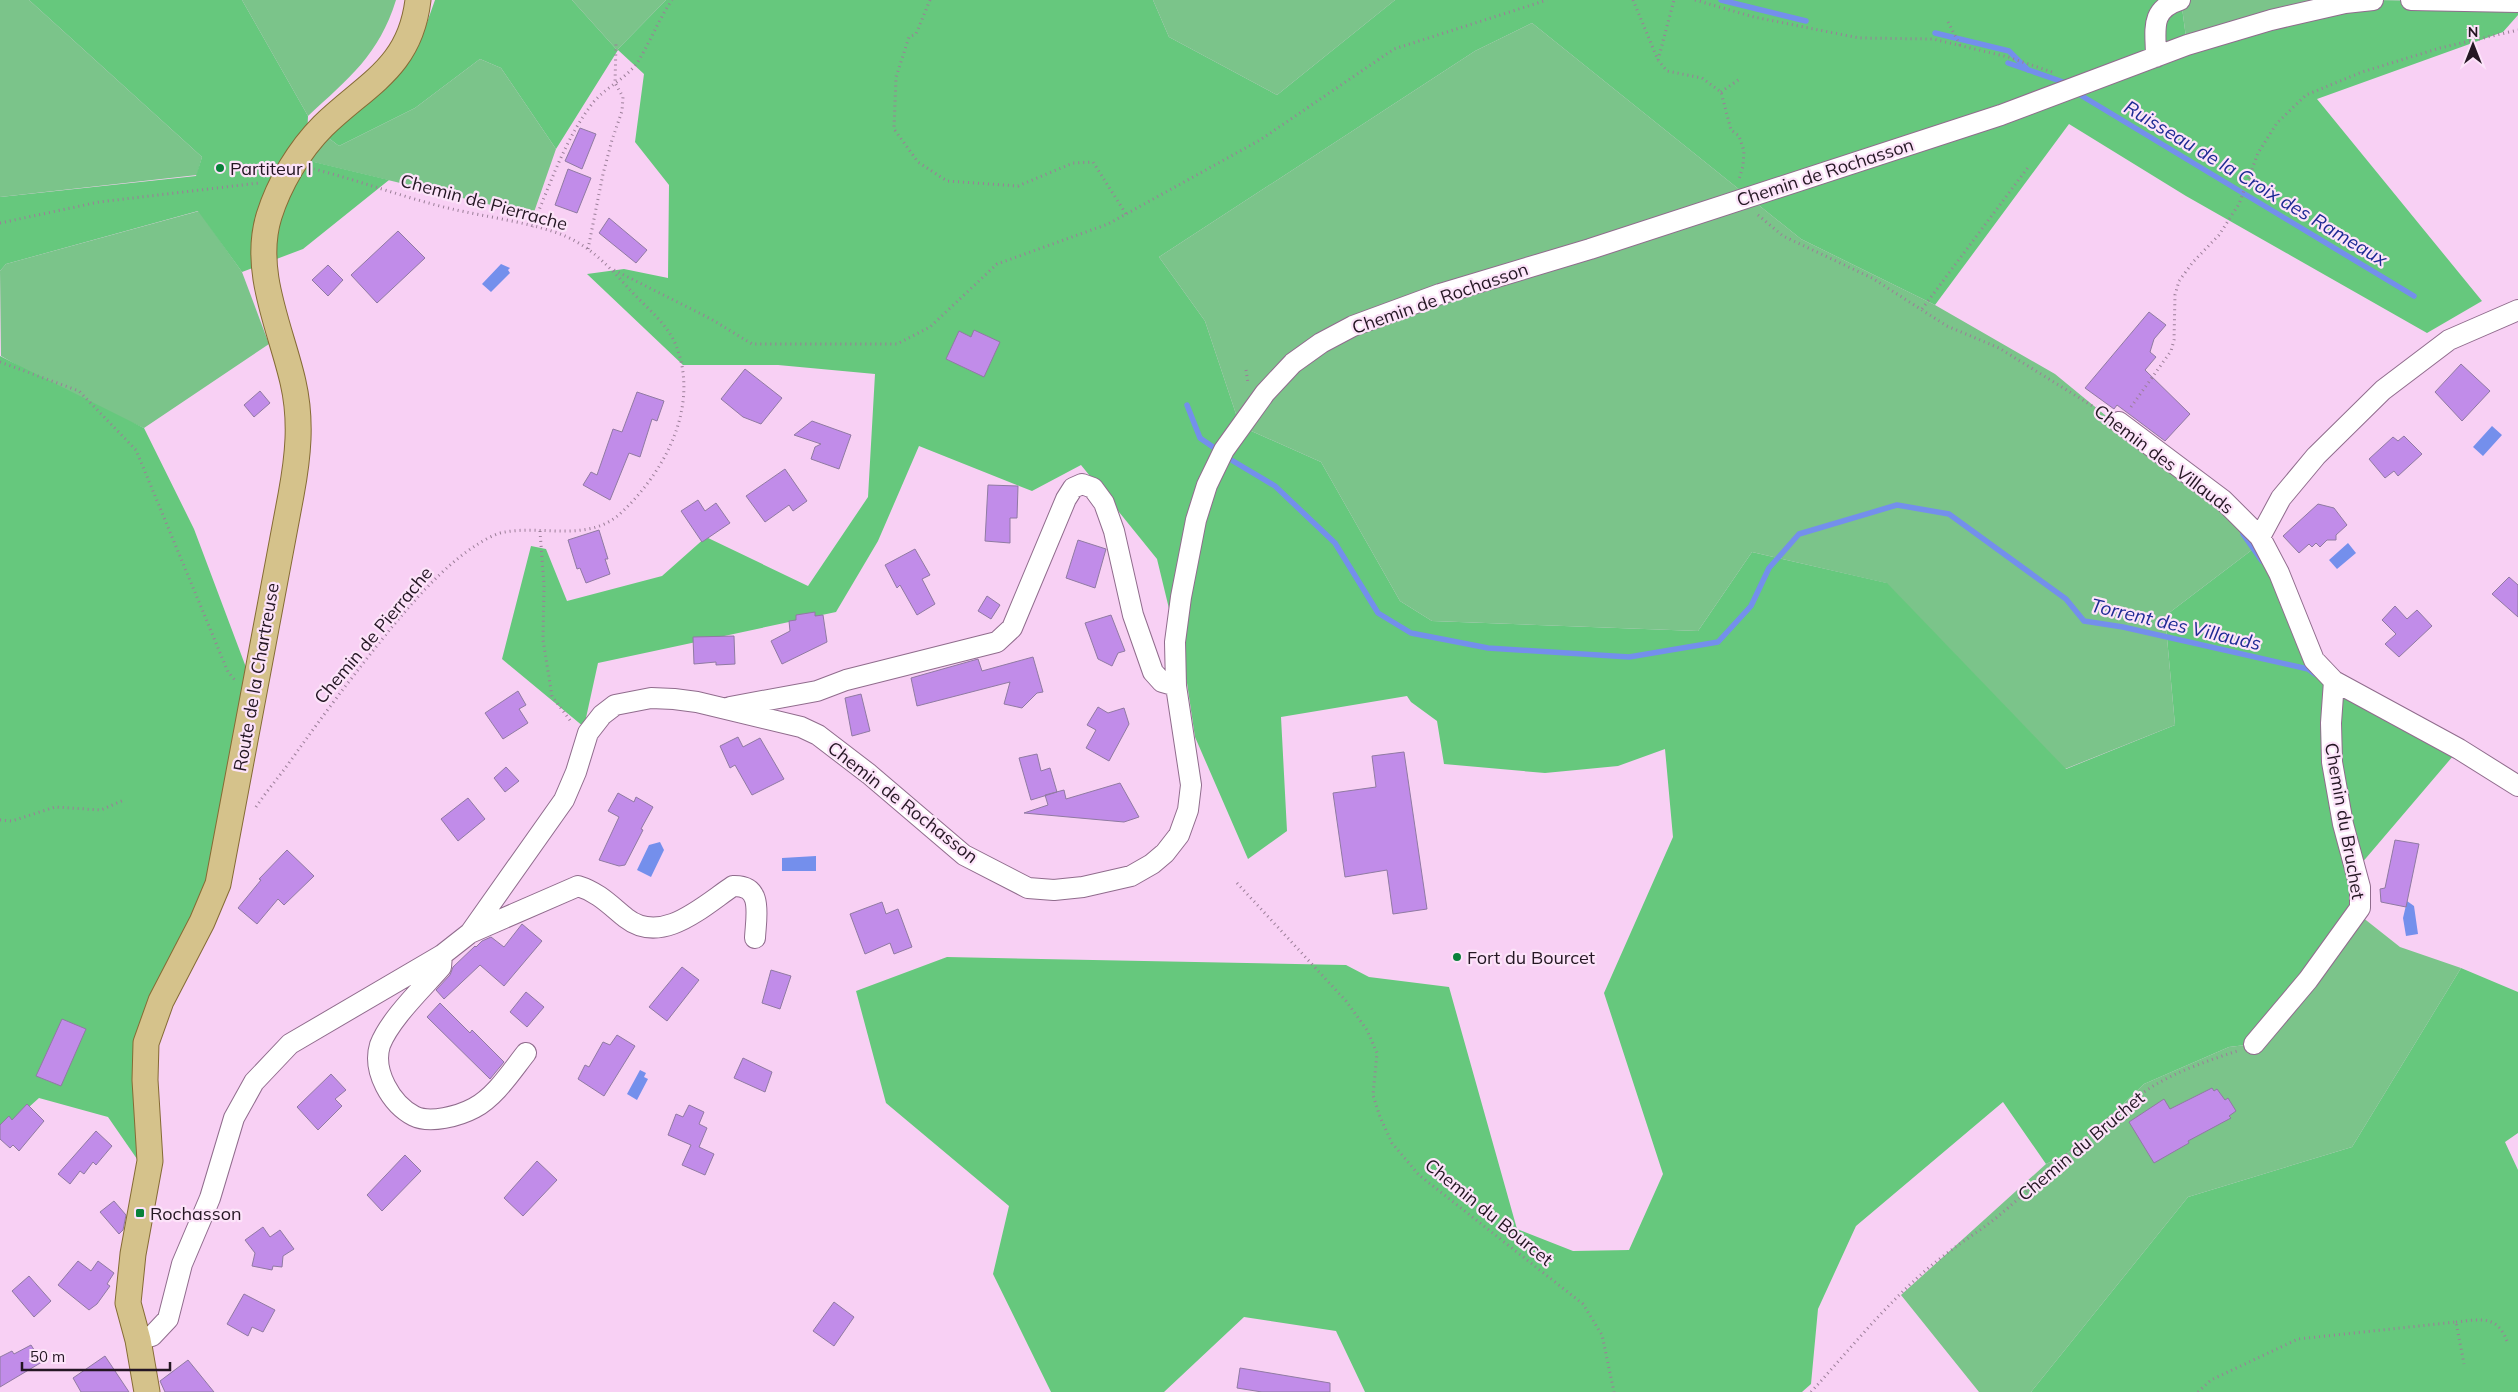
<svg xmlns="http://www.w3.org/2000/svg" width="2518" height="1392" viewBox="0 0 2518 1392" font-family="Mulish,sans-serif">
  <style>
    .green { fill: #7bc48a }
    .forest { fill: #66c87d }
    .water { fill: #748fec }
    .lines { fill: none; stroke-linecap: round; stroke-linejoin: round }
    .stream { stroke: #748fec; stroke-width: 5.5 }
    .building { fill: #c18ce9; stroke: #907aa2 }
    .minor-casing { stroke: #906c8d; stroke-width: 22 }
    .major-casing { stroke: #856b35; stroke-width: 27 }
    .path { stroke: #9b7e98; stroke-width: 3; stroke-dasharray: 1 4; stroke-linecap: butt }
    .minor { stroke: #fff; stroke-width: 20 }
    .major { stroke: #d5c28b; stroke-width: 25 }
    .poi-dot { fill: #09813a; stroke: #fce3f9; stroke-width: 2 }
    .labels { text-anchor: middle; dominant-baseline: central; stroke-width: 4.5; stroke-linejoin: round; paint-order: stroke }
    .poi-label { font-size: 18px; fill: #241623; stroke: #fce3f9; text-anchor: start }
    .street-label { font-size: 18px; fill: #241623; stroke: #fce3f9 }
    .water-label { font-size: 19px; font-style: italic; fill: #1e2a94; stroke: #fce3f9 }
  </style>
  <rect width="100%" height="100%" fill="#f8d0f4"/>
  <!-- green -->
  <path class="green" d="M0 0H29L202 157 197 175 0 197Z
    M242 0H396C379 55 349 78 308 116Z
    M572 0H666L617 50Z
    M1153 0H1395L1277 95 1169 37Z
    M2181 0H2373L2187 45Z
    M1532 23 1801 239 1935 305 2055 374 2261 543 2165 616 2175 725 2065 769 1886 583 1752 552 1698 631 1432 621 1400 601 1321 462 1240 426 1205 321 1159 257 1475 51Z
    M480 59 501 68 556 149 533 215 305 160 322 133 339 146 415 108Z
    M199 211 242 272 269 344 144 428 73 397 1 356 0 271 6 264Z
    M2357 913 2400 947 2461 968 2352 1147 2188 1197 2031 1392H1979L1901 1295 2046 1164 2065 1155 2100 1126 2144 1084 2229 1047 2254 1044Z"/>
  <!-- forest -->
  <path class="forest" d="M29 0H242L308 116 306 160 389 180 303 249 242 272 198 211 6 264 0 271V197L196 176 202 157Z
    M435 0H572L617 50 666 0H1153L1169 37 1277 95 1395 0H2181L2187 45 2373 0 2518 2V15L2503 32 2317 99 2482 301 2427 333 2186 196 2069 124 1935 305 1801 239 1532 23 1475 51 1159 257 1205 321 1240 426 1321 462 1400 601 1432 621 1698 631 1752 552 1887 583 2066 769 2175 725 2165 616 2261 543 2315 657 2459 749 2355 871 2357 913 2254 1044 2229 1047 2144 1084 2100 1126 2065 1155 2046 1164 2003 1102 1856 1226 1818 1309 1811 1384 1802 1392H1365L1336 1331 1244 1317 1164 1392H1051L993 1274 1009 1206 886 1103 856 991 947 957 1346 965 1369 977 1449 987 1517 1229 1573 1251 1629 1250 1663 1174 1604 993 1673 837 1665 749 1618 766 1545 773 1444 764 1437 721 1411 702 1407 696 1281 717 1287 831 1248 859 1195 737 1187 683 1157 559 1081 465 1032 491 919 446 878 541 836 612 598 663 584 727 502 659 531 546 546 549 567 601 662 576 706 537 808 586 868 497 875 374 778 365H683L587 274 624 269 668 278 669 185 635 142 644 74 618 50 556 149 501 68 480 59 415 108 339 146 322 133 419 45Z
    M0 356 144 428 194 529 250 678 222 846 164 978 146 1172 108 1117 39 1098 0 1133Z
    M2461 968 2518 992V1133L2505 1142 2518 1170V1392H2031L2188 1197 2352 1147Z"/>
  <!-- water -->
  <path class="water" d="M501 264 510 268 508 270 510 273 491 292 482 284Z
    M2492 426 2502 435 2483 456 2473 447Z
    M2348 543 2356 553 2337 569 2329 560Z
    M660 842 664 850 651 877 637 870 649 845Z
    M816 856V871H782V858Z
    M2407 901 2414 906 2418 934 2406 936 2403 918Z
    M640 1070 646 1073 644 1077 648 1079 637 1100 627 1094Z"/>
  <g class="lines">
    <!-- stream -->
    <path class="stream" d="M1721 0 1806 21
      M1935 33 2009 51 2028 70
      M2008 63 2066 83
      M2082 96 2414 296
      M1187 405 1200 438 1213 447
      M1233 461 1275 486 1335 543 1378 613 1411 633 1488 648 1629 657 1718 642 1751 606 1769 568 1799 534 1897 505 1949 514 2066 599 2084 621 2123 627 2308 669 2315 674
      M2243 534 2262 561"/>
  </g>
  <!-- building -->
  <path class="building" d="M580 128 596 134 582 169 565 161Z
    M568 169 591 178 577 213 555 205Z
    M609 218 647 250 636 263 599 233Z
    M398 231 425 258 377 303 351 275Z
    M328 265 343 280 328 296 312 280Z
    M2149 312 2166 325 2154 339 2150 352 2156 357 2145 370 2190 414 2165 441 2117 405 2114 409 2085 388Z
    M974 330 1000 342 984 377 946 359 959 331 971 337Z
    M2461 364 2490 391 2462 421 2435 392Z
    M745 369 782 398 761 424 743 417 721 399Z
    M260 391 270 403 254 417 244 405Z
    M637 392 664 401 657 421 652 419 640 457 629 453 610 500 583 485 591 472 597 475 613 429 622 432Z
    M812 421 851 435 839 469 811 459 815 447 821 444 794 435Z
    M2404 436 2422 454 2398 476 2394 471 2385 478 2369 459 2393 437 2398 441Z
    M785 469 807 501 793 511 789 505 765 522 746 496Z
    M988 485 1018 486 1017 518H1010V543L985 541Z
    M698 500 705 511 716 503 730 523 702 542 681 511Z
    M2318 504 2334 508 2347 525 2336 535V540H2327L2320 547 2316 543 2312 547 2309 544 2299 553 2283 536Z
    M599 530 608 559H605L610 574 586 583 580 568 577 569 568 540Z
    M1078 540 1106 549 1095 588 1066 578Z
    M915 549 930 575 922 579 935 604 917 615 900 585 897 588 885 565Z
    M2509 577 2518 585V617L2492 594Z
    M987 596 1000 605 991 619 978 611Z
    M2395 606 2407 619 2417 610 2432 626 2399 657 2385 644 2396 634 2382 620Z
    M815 612V616L823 615 827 642 782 664 771 641 790 631 789 621 796 620V615Z
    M1111 615 1125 651 1118 653 1112 666 1098 659 1085 623Z
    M734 636 735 664 716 665V662L694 664 693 637Z
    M1033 657 1043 692 1037 693 1022 708 1004 704 1010 682 917 706 911 678 978 659 982 671Z
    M518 691 526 705 519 709 528 723 503 739 485 713Z
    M861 694 870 731 852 736 845 698Z
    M1098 707 1108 713 1124 708 1129 724 1109 761 1086 748 1096 730 1087 725Z
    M738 737 743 747 760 738 784 779 752 795 735 765 730 768 720 746Z
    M1404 752 1427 909 1393 914 1387 870 1345 877 1333 793 1376 787 1372 756Z
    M1037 754 1041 771 1050 768 1057 792 1031 800 1019 758Z
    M506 767 519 781 505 792 494 778Z
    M1120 783 1139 817 1124 822 1024 813 1048 805 1045 795 1064 790 1066 799Z
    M618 793 634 802 636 797 653 807 641 829 643 830 625 865 619 866 599 860 619 817 608 811Z
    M468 798 485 819 458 841 441 819Z
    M2395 840 2419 844 2406 907 2381 902 2380 889 2385 888Z
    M287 850 314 876 284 905 278 899 257 924 238 908 261 880 259 879Z
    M882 902 886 914 898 909 912 947 894 954 890 943 865 954 850 914Z
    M522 924 542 941 504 986 480 965 444 999 436 990 450 975 453 967 475 946 476 947 482 941 491 937 504 947Z
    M682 967 699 980 667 1021 649 1007Z
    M771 970 791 976 780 1009 762 1003Z
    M526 992 544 1007 527 1027 510 1012Z
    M440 1003 470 1033 472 1030 504 1062 490 1079 427 1017Z
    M62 1019 86 1029 61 1086 36 1076Z
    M617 1035 635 1046 604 1096 578 1079 585 1065 589 1067 603 1042 610 1045Z
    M743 1058 772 1072 765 1092 734 1078Z
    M331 1074 346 1090 335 1099 342 1106 318 1130 297 1107Z
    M2212 1088 2214 1091 2217 1089 2225 1100 2228 1098 2236 1111 2229 1116 2231 1118 2188 1141 2189 1143 2154 1163 2129 1122 2164 1099 2170 1109Z
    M27 1104 44 1121 19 1151 13 1145 10 1148 0 1139V1125L9 1116 12 1120Z
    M689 1105 704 1112 699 1124 707 1128 699 1147 714 1154 705 1175 682 1165 691 1145 668 1135 676 1114 683 1117Z
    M96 1131 112 1146 96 1165 93 1162 84 1174 80 1171 70 1184 58 1174Z
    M405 1155 421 1171 382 1211 367 1195Z
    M537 1161 557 1180 523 1216 504 1198Z
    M114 1201 126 1215 123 1230 119 1234 100 1212Z
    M263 1227 270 1237 280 1230 294 1249 283 1256 282 1267 273 1266 272 1270 252 1266 255 1253 245 1240Z
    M78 1261 91 1271 98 1261 114 1273 107 1284 110 1286 97 1304 89 1310 58 1285Z
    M29 1276 51 1301 34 1317 12 1291Z
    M244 1294 275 1310 263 1332 252 1327 248 1336 227 1324Z
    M834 1302 854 1317 834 1346 813 1331Z
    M31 1345 42 1362 0 1387V1357L12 1351 14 1354Z
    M105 1356 129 1392H81L73 1378Z
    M188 1360 214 1392H165L160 1381Z
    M1240 1368 1330 1383V1392H1262L1237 1388Z"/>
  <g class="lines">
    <defs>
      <path id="minor" d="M2411 0 2518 2
        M2156 57C2156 30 2149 10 2180 0
        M2119 422 2223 500 2260 537 2279 573 2314 660 2334 681 2459 749 2518 786
        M2260 537 2281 498 2316 456 2383 390 2449 340 2518 310
        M730 707 817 691 846 680 997 642 1012 628 1066 499 1073 488 1082 484 1093 488 1104 503 1114 531 1133 615 1153 672 1162 682 1176 686
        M470 933 578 886C598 892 610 905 626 918 662 946 703 906 733 886 764 885 756 916 755 938
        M442 955 441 967C422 989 390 1019 380 1045 372 1071 391 1104 414 1116 430 1124 459 1116 474 1108 495 1097 511 1072 526 1053
        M2254 1044 2308 980 2360 908V887L2343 824 2332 762 2331 723 2334 681
        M138 1340 152 1336 168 1319 182 1264 210 1198 234 1118 254 1082 290 1044 442 955 470 933 564 800 576 772 588 733 602 715 615 705 651 698 674 699 697 702 801 727 818 735 869 774 964 855 1028 888 1054 890 1083 887 1131 876 1152 864 1165 853 1179 835 1188 810 1191 785 1176 686 1175 642 1181 597 1196 520 1207 485 1224 450 1265 393 1293 363 1321 343 1353 326 1440 294 1590 249 2001 115 2187 45 2271 20 2345 3 2373 0"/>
      <path id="major" d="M147 1392 138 1340 128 1303 133 1254 150 1161 145 1080 146 1043 161 1001 202 922 218 884 291 495C298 457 302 421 293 382 281 329 252 271 269 216 279 184 299 150 323 126 366 84 410 68 418 0"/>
    </defs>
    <!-- minor casing -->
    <use href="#minor" class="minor-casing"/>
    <!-- major casing -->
    <use href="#major" class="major-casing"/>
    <!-- path -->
    <path class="path" d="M930 0 916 34 909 37 896 77 894 129 918 162 947 181 1018 186 1073 163 1093 162 1126 214
      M1633 0 1658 60 1667 71 1702 78 1721 92 1731 130 1739 136 1744 151 1743 166 1739 179
      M1695 0 1754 17 1859 38 1933 39 2008 57 2055 73
      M1948 22 1960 45
      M1658 60 1674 0
      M1721 92 1741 78
      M1758 215 1783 236 1872 278 1947 326 1999 348 2102 412
      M0 223 99 202 259 183
      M532 227C550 185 564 141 592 104 605 87 628 78 639 60 651 40 659 19 672 0
      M588 249 603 174 612 140 622 111 623 97 615 83 616 44
      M614 270 711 319 752 344H897L930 327 997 264 1108 224 1260 140 1394 49 1547 0
      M1922 309 2029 166
      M0 362 79 391 136 450 228 672 235 680
      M1246 370 1248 383
      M2131 407 2171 351 2174 340 2175 295 2179 281 2193 262 2219 235 2239 204 2258 153 2277 123 2306 95 2362 72 2440 48 2518 30
      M540 531 544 585 543 640 552 696 572 723
      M256 807C266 792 278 778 289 763 306 739 323 716 341 692 376 647 428 576 475 546 484 540 496 533 505 532 544 525 590 543 622 512 666 470 701 404 675 343 666 323 647 308 632 292 612 270 593 248 565 236 535 223 486 217 452 209 405 198 361 181 314 169
      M0 820 12 821 55 807 101 810 124 800
      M1237 883 1346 1001 1367 1030 1377 1053 1373 1095 1380 1117 1392 1143 1419 1175 1583 1304 1602 1335 1614 1392
      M2456 1322C2483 1319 2498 1315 2508 1344
      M1811 1392C1853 1346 1893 1295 1942 1257 1962 1241 1984 1229 2003 1212 2051 1172 2094 1124 2147 1090 2174 1072 2207 1061 2237 1051
      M2198 1392 2211 1380 2298 1339 2456 1322 2464 1364"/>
    <!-- minor -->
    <use href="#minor" class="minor"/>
    <!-- major -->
    <use href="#major" class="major"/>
  </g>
  <!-- markers -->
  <g class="poi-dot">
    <circle cx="220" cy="168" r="5"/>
    <circle cx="1457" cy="957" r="5"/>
    <rect x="135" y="1208" width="10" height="10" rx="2.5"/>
  </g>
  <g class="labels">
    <!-- poi labels -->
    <g class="poi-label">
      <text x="230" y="168">Partiteur I</text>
      <text x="1467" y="957">Fort du Bourcet</text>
      <text x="150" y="1213">Rochasson</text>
    </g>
    <!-- street labels -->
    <g class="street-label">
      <text transform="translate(1825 172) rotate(-18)">Chemin de Rochasson</text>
      <text transform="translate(484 202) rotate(15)">Chemin de Pierrache</text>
      <text transform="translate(1440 298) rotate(-19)">Chemin de Rochasson</text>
      <text transform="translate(2164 459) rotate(37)">Chemin des Villauds</text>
      <text transform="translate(373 635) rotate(-50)">Chemin de Pierrache</text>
      <text transform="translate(256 677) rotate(-80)">Route de la Chartreuse</text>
      <text transform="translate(903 802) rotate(38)">Chemin de Rochasson</text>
      <text transform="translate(2345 821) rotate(80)">Chemin du Bruchet</text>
      <text transform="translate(2081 1146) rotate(-40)">Chemin du Bruchet</text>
      <text transform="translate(1489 1212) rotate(39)">Chemin du Bourcet</text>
    </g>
    <!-- water labels -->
    <g class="water-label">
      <text transform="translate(2256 183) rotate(31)">Ruisseau de la Croix des Rameaux</text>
      <text transform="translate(2176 624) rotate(13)">Torrent des Villauds</text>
    </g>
  </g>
  <!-- north arrow -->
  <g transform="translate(2473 45)" stroke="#fce3f9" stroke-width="4" paint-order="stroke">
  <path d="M0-4L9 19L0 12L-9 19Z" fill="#241623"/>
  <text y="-8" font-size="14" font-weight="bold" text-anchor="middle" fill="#241623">N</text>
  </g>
  <!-- scale -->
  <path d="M22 1362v8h148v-8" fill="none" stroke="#241623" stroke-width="2.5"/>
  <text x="30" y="1362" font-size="15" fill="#241623" stroke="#fce3f9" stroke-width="4" paint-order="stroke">50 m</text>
</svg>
